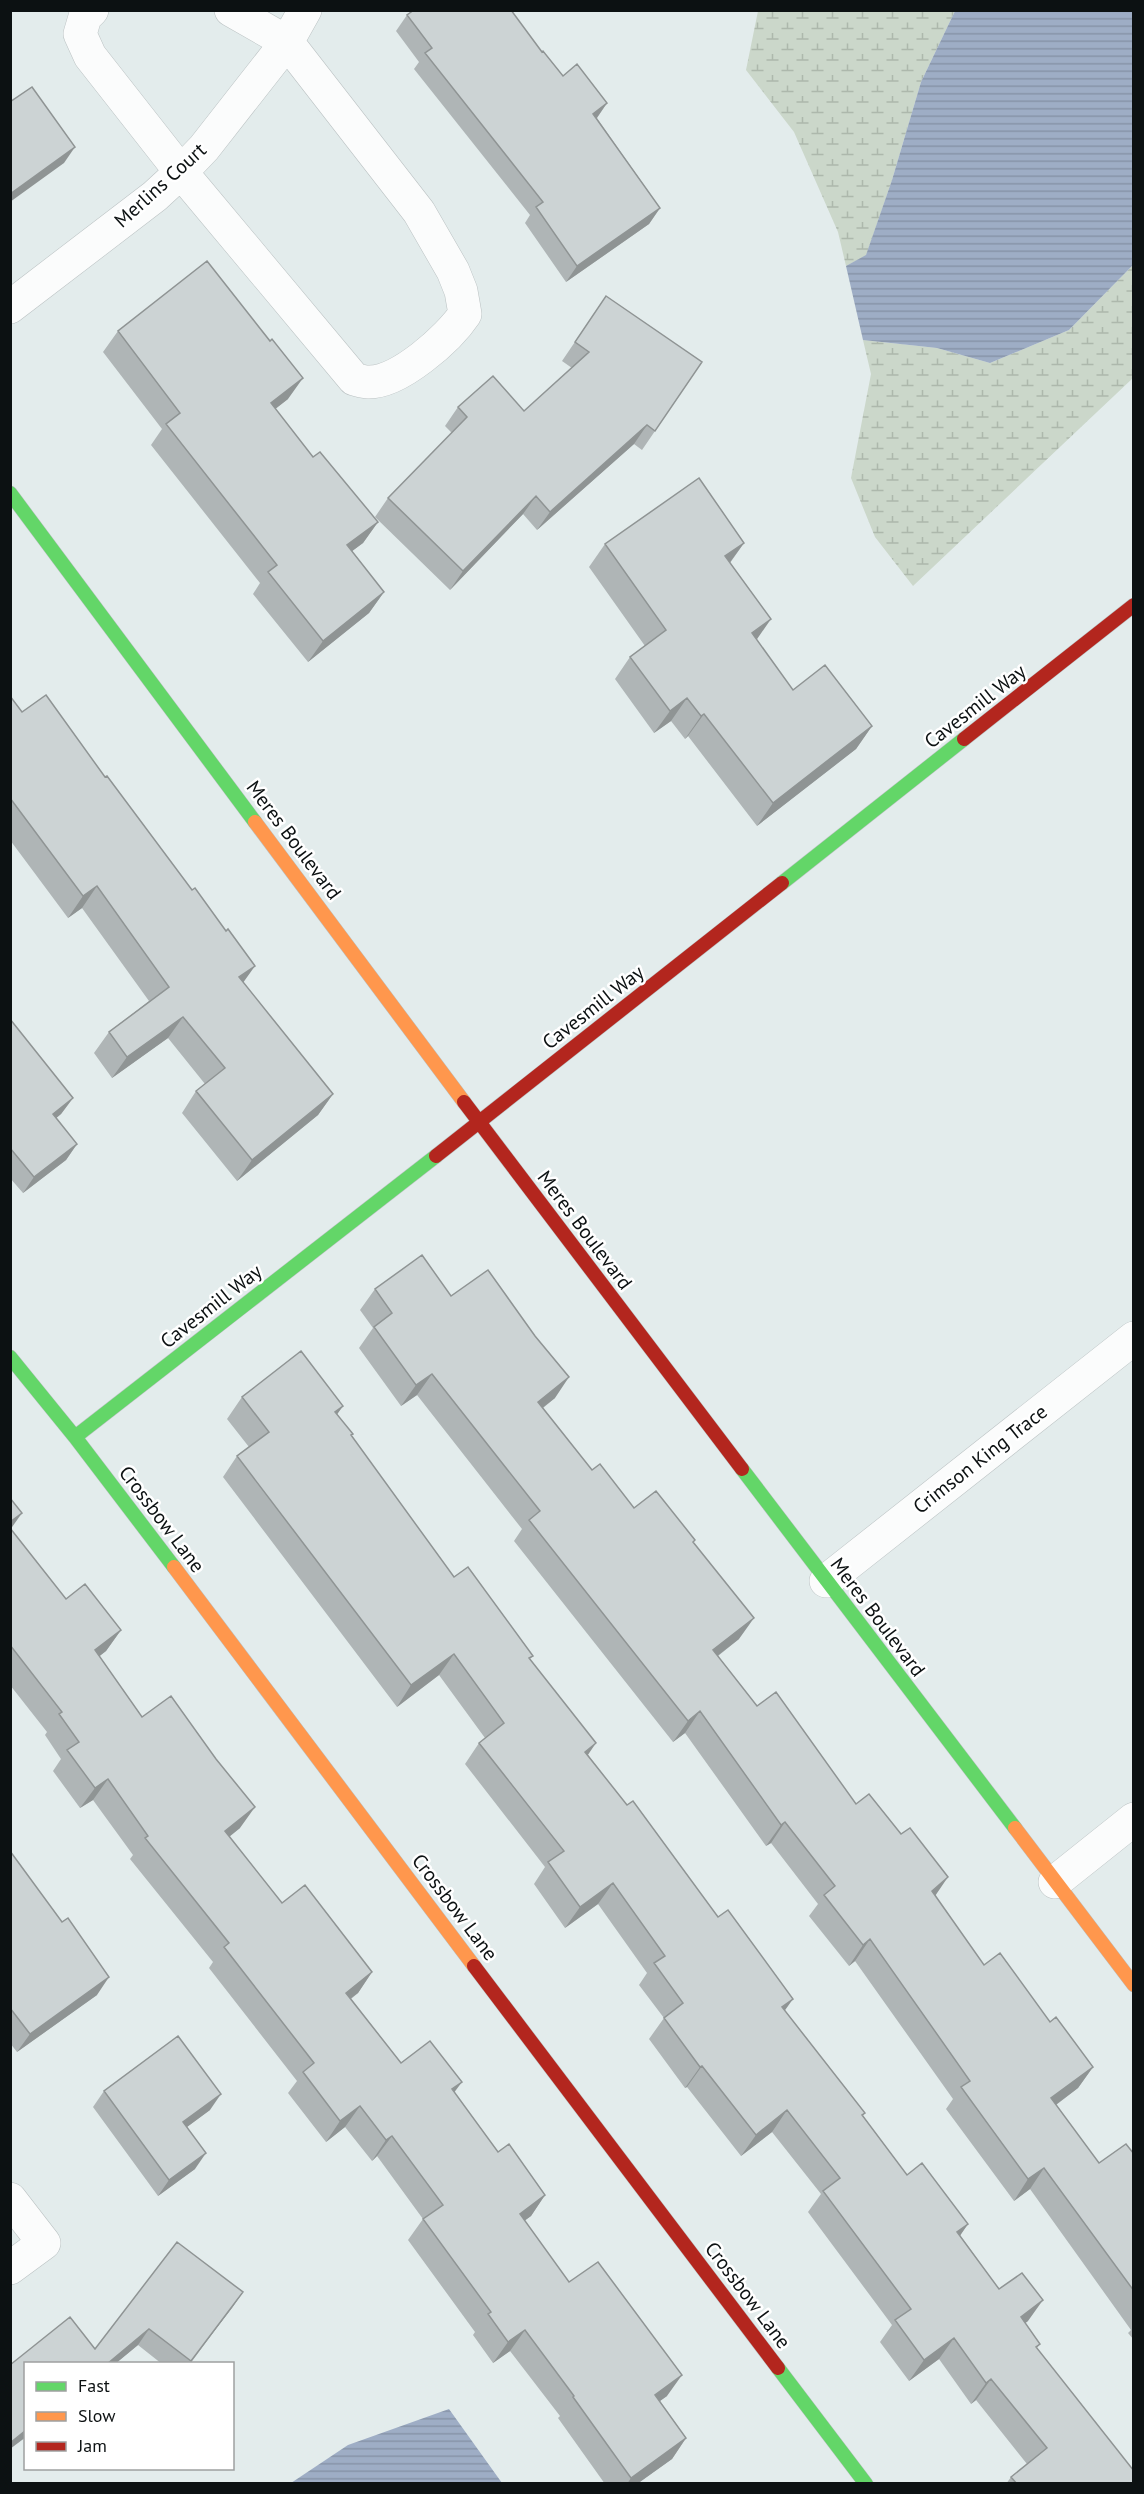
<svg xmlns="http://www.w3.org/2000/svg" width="1144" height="2494" viewBox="0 0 1144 2494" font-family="'PT Sans',sans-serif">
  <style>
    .wetland { fill: url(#wetland-marsh) }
    .water { fill: url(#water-rules) }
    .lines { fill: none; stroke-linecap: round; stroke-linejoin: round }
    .street-casing { stroke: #bbc2c3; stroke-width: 34 }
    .fast-casing { stroke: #bbc2c3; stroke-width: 15 }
    .slow-casing { stroke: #bbc2c3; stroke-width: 15 }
    .jam-casing { stroke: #bbc2c3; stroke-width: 15 }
    .street { stroke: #fbfcfc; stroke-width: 33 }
    .fast { stroke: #63d668; stroke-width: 14 }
    .slow { stroke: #ff974d; stroke-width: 14 }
    .jam { stroke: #b3261e; stroke-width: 14 }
    .wall { fill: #afb5b6 }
    .shaded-wall { fill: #8f9494 }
    .building { fill: #ccd3d4; stroke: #8f9494; stroke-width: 1.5 }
    .labels { text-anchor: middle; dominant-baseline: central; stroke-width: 5; stroke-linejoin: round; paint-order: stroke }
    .street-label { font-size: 20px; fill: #0c1112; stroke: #fff }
  </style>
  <defs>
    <pattern id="wetland-marsh" width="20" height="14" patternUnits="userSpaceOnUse" patternTransform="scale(1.5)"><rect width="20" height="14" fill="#cbd7ca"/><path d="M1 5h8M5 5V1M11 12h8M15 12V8" fill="none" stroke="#adb8ac"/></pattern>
    <pattern id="water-rules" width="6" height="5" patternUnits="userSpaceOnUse" patternTransform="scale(1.5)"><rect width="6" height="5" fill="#9eadc5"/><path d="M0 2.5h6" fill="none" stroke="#8794a8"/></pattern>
  </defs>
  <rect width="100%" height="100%" fill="#e3ecec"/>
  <!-- wetland -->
  <path class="wetland" d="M758 11H955L921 82 892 180 866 256 846 266 838 232 794 132 746 70Z
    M1133 265V378L913 586 875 537 851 478 871 374 863 340 937 348 990 363 1069 330Z"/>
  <!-- water -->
  <path class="water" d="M955 11H1133V265L1069 330 990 363 937 348 863 340 846 266 866 255 892 180 921 82Z
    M449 2409 502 2483H291L348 2445Z"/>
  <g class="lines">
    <defs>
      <path id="street" d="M92 10 85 17 80 34 90 56 181 172 354 379C358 380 364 382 368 382 399 383 449 338 465 314L461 291 453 271 419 212 287 42 231 10
        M10 307 155 196 181 172 204 148 287 42 305 10
        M826 1581 1134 1338
        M1055 1882 1134 1819
        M10 2199 44 2243 10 2268"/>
      <path id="fast" d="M10 493 255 822
        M782 883 964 739
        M10 1357 75 1437 174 1567
        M75 1437 436 1156
        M742 1469 1015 1828
        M778 2368 866 2484"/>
      <path id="slow" d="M255 822 464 1102
        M174 1567 474 1966
        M1015 1828 1134 1985"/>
      <path id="jam" d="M964 739 1134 605
        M464 1102 742 1469
        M436 1156 782 883
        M474 1966 778 2368"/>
    </defs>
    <!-- street casing -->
    <use href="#street" class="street-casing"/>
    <!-- fast casing -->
    <use href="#fast" class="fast-casing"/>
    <!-- slow casing -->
    <use href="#slow" class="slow-casing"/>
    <!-- jam casing -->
    <use href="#jam" class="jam-casing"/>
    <!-- street -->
    <use href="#street" class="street"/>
    <!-- fast -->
    <use href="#fast" class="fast"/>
    <!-- slow -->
    <use href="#slow" class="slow"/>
    <!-- jam -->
    <use href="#jam" class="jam"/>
  </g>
  <!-- wall -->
  <path class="wall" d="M407 15 542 52 563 76 607 103 597 118 660 208 649 224 566 282 525 223 530 215 414 69 419 62 396 31Z
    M606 296 655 431 642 450 634 444 537 530 523 514 450 590 375 517 388 498 452 433 445 426 458 407 524 411 572 368 562 361Z
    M118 331 288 399 275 409 313 457 378 522 363 543 352 551 384 592 369 613 308 662 253 594 260 583 151 445 162 429 103 352Z
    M744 543 730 563 756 640 793 690 872 726 856 749 757 826 688 736 685 739 671 721 654 733 615 679 630 657 645 646 589 567 605 544Z
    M10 696 22 712 333 1094 318 1115 237 1181 182 1113 196 1091 205 1084 168 1038 112 1078 94 1053 109 1032 149 1001 82 908 68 918 10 840Z
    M10 1019 73 1098 61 1114 56 1118 77 1144 66 1160 23 1193 10 1178Z
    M375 1289 451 1296 555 1398 543 1408 592 1470 634 1508 694 1543 739 1639 718 1656 757 1706 856 1804 935 1896 984 1965 1050 2022 1093 2067 1078 2088 1056 2105 1099 2163 1134 2154V2340L1128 2333 1131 2330 1030 2189 1014 2201 946 2109 953 2099 855 1961 849 1966 809 1916 818 1904 771 1843 766 1846 685 1733 673 1742 514 1541 522 1529 417 1395 401 1406 359 1348 373 1328 360 1310Z
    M242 1397 343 1406 337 1414 351 1436 454 1577 533 1656 530 1659 588 1755 785 2011 865 2113 863 2116 907 2175 968 2224 960 2235 999 2289 1028 2321 1025 2323 1040 2344 1037 2348 1134 2484H1006L1011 2477 1027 2464 976 2400 971 2404 939 2359 909 2381 880 2342 892 2325 808 2212 821 2194 772 2132 741 2156 687 2087 685 2088 649 2039 664 2018 639 1985 647 1973 598 1904 565 1928 534 1884 545 1867 465 1764 479 1743 485 1738 439 1675 397 1707 223 1477 237 1456 249 1447 227 1419Z
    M10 1498 11 1529 66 1599 121 1630 106 1651 99 1656 142 1717 240 1828 229 1837 282 1903 372 1972 358 1993 351 1999 401 2063 454 2092 498 2152 545 2195 531 2216 524 2221 569 2282 667 2396 660 2401 686 2438 672 2459 637 2484H605L558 2418 560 2416 510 2351 493 2363 473 2335 475 2332 408 2240 423 2219 377 2156 372 2161 345 2127 326 2142 288 2093 297 2081 209 1968 213 1962 130 1859 133 1855 93 1800 80 1808 53 1771 61 1759 45 1735 47 1732 10 1685Z
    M10 1851 97 1995 17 2052 10 2043Z
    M104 2091 210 2110 187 2127 195 2169 158 2196 93 2107Z
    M243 2292 190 2364H162L138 2345 115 2364H26L95 2349Z"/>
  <!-- shaded-wall -->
  <path class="shaded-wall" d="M607 103 596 119 593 114Z
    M75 147 64 163 10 202V194Z
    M660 208 649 224 566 282 577 266Z
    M303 378 288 399 256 424 271 403Z
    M647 425 634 444 537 530 550 512Z
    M536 496 523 514 450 590 463 571Z
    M378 522 363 543 332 566 347 545Z
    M744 543 728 565 725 556Z
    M384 592 369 613 308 662 323 641Z
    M771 619 755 642 752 633Z
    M687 698 671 721 654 733 670 711Z
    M704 714 688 736 685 739 701 716Z
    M872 726 856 749 757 826 773 803Z
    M97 886 82 908 68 918 83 896Z
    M255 966 240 987 239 977Z
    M183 1017 168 1038 112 1078 127 1057Z
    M333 1094 318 1115 237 1181 252 1160Z
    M73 1098 61 1114 42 1130 53 1114Z
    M77 1144 66 1160 23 1193 34 1177Z
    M432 1374 417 1395 401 1406 416 1385Z
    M569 1377 555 1398 523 1423 538 1402Z
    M343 1406 328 1427 335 1412Z
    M22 1513 10 1530V1522Z
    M754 1618 739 1639 698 1671 713 1650Z
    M121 1630 106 1651 81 1671 95 1650Z
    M454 1654 439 1675 397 1707 411 1685Z
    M700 1711 685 1733 673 1742 688 1721Z
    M596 1743 581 1765 585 1752Z
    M108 1779 93 1800 80 1808 95 1788Z
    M255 1807 240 1828 210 1852 225 1831Z
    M785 1822 771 1843 766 1846 781 1825Z
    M948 1877 933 1899 932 1891Z
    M613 1883 598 1904 565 1928 580 1907Z
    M870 1939 855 1961 849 1966 863 1945Z
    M372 1972 358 1993 331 2013 346 1993Z
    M109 1977 97 1995 17 2052 30 2034Z
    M793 1999 778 2020 782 2007Z
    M702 2066 687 2087 685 2088 700 2067Z
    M1093 2067 1078 2088 1037 2119 1051 2098Z
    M462 2082 447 2102 452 2089Z
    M221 2094 210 2110 172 2138 183 2122Z
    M360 2106 345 2127 326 2142 340 2121Z
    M787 2110 772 2132 741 2156 756 2135Z
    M392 2136 377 2156 372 2161 386 2140Z
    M206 2153 195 2169 158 2196 169 2180Z
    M1044 2168 1030 2189 1014 2201 1028 2179Z
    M545 2195 531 2216 505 2235 520 2214Z
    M968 2224 953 2246 957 2232Z
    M243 2292 232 2308 189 2364Z
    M1043 2300 1028 2321 1006 2338 1021 2317Z
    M149 2329 138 2345 115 2364H107Z
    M525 2330 510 2351 493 2363 508 2342Z
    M954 2338 939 2359 909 2381 924 2360Z
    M682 2375 667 2396 640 2415 655 2395Z
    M991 2379 976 2400 971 2404 986 2383Z
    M26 2430V2437L10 2449V2443Z
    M686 2438 672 2459 637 2484H627L631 2478Z"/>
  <!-- building -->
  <path class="building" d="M414 10H511L542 52 543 51 563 76 577 64 607 103 593 114 660 208 577 266 536 207 543 202 425 53 432 48 407 15Z
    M32 87 75 147 10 194V102Z
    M207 261 270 341 272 339 303 378 271 403 313 457 320 452 378 522 347 545 384 592 323 641 268 572 277 565 166 424 180 413 118 331Z
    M606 296 702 362 655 431 647 425 550 512 536 496 463 571 388 498 467 417 458 407 493 376 524 411 589 352 575 342Z
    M699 478 744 543 725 556 771 619 752 633 793 690 825 665 872 726 773 803 704 714 701 716 687 698 670 711 630 657 666 630 605 544Z
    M46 695 105 777 107 776 192 890 195 888 226 931 228 929 255 966 239 977 333 1094 252 1160 196 1091 225 1068 183 1017 127 1057 109 1032 169 987 97 886 83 896 10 798V696L22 712Z
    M10 1019 73 1098 53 1114 77 1144 34 1177 10 1148Z
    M422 1255 451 1296 488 1270 535 1336 569 1377 538 1402 592 1470 600 1464 634 1508 656 1491 695 1540 693 1542 754 1618 713 1650 757 1706 776 1692 856 1804 869 1794 901 1834 910 1828 948 1877 932 1891 984 1965 1000 1953 1050 2022 1056 2017 1093 2067 1051 2098 1099 2163 1126 2144 1134 2154V2291L1044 2168 1028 2179 961 2087 970 2081 870 1939 863 1945 824 1895 835 1886 785 1822 781 1825 700 1711 688 1721 529 1520 540 1511 432 1374 416 1385 374 1327 392 1313 375 1289Z
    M301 1351 343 1406 335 1412 353 1434 351 1435 454 1577 468 1567 533 1656 529 1658 596 1743 585 1752 627 1805 633 1801 718 1917 728 1910 793 1999 782 2007 865 2113 862 2115 907 2175 922 2163 968 2224 957 2232 999 2289 1022 2273 1043 2300 1021 2317 1040 2344 1036 2347 1134 2471V2484H1017L1011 2477 1047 2448 991 2379 986 2383 954 2338 924 2360 895 2320 911 2309 823 2191 840 2178 787 2110 756 2135 702 2066 700 2067 664 2018 683 2003 654 1963 665 1956 613 1883 580 1907 548 1862 564 1851 479 1743 504 1723 454 1654 411 1685 237 1456 269 1432 242 1397Z
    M10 1498 22 1513 10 1522Z
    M10 1528 66 1599 85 1584 121 1630 95 1650 142 1717 171 1696 216 1759 255 1807 225 1831 282 1903 305 1885 372 1972 346 1993 401 2063 430 2041 462 2082 452 2089 498 2152 509 2144 545 2195 520 2214 569 2282 598 2262 682 2375 655 2395 686 2438 631 2478 573 2397 574 2396 525 2330 508 2342 488 2314 491 2312 423 2219 443 2205 392 2136 386 2140 360 2106 340 2121 303 2072 314 2063 224 1947 229 1943 145 1838 148 1836 108 1779 95 1788 67 1750 79 1742 59 1714 62 1712 10 1645Z
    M10 1851 62 1922 68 1918 109 1977 30 2034 10 2008Z
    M178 2036 221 2094 183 2122 206 2153 169 2180 104 2091Z
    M177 2242 243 2292 191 2361 149 2329 107 2364H26V2430L10 2443V2365L70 2317 95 2349Z"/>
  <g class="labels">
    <!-- street labels -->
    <g class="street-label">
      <text transform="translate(160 185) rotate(-42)">Merlins Court</text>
      <text transform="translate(975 706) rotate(-38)">Cavesmill Way</text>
      <text transform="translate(294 840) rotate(53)">Meres Boulevard</text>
      <text transform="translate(593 1007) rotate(-38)">Cavesmill Way</text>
      <text transform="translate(585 1230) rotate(53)">Meres Boulevard</text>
      <text transform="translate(211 1306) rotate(-38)">Cavesmill Way</text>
      <text transform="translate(980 1459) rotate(-38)">Crimson King Trace</text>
      <text transform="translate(162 1519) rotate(53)">Crossbow Lane</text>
      <text transform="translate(878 1617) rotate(53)">Meres Boulevard</text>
      <text transform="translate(455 1907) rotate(53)">Crossbow Lane</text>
      <text transform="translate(748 2295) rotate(53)">Crossbow Lane</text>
    </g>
  </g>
  <!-- border -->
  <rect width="1144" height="2494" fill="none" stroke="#0c1112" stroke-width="24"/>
  <!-- legend -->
  <rect x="24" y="2362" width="210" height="108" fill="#ffffff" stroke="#9ea0a0" stroke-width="1.5"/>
  <rect x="36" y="2382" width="30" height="9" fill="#63d668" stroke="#9ea0a0" stroke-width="1.5"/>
  <text x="78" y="2392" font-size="18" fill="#0c1112">Fast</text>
  <rect x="36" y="2412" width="30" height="9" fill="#ff974d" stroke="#9ea0a0" stroke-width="1.5"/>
  <text x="78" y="2422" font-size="18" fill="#0c1112">Slow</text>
  <rect x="36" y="2442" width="30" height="9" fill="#b3261e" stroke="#9ea0a0" stroke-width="1.5"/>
  <text x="78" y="2452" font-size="18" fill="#0c1112">Jam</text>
</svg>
